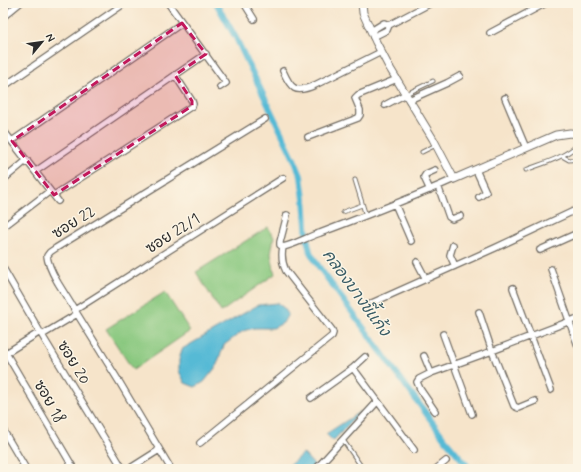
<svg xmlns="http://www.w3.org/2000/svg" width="581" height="472" viewBox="0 0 581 472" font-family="Mynerve,'Playpen Sans Thai',sans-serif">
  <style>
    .green { fill: #89c87f; stroke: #5a7a55 }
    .water { fill: #57bad5; stroke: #417280 }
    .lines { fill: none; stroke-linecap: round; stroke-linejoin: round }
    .canal { stroke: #57bad5; stroke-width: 6 }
    .service-casing { stroke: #726c63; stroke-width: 5 }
    .minor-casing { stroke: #726c63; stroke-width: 8 }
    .tertiary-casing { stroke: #726c63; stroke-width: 9 }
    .service { stroke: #fff; stroke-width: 3 }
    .minor { stroke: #fff; stroke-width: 5.5 }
    .tertiary { stroke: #fff; stroke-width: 7 }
    .marked { fill: #c2185b; fill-opacity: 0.2; stroke: #c2185b; stroke-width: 3; stroke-dasharray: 8 5; stroke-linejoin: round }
    .labels { text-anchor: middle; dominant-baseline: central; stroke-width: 3; stroke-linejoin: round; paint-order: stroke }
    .street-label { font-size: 15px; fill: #2b2b2b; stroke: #fcf5e5 }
    .water-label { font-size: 16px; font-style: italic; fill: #3a5d66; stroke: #fcf5e5 }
  </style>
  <rect width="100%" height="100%" fill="#fcf5e5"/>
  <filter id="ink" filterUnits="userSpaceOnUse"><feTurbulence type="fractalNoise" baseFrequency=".025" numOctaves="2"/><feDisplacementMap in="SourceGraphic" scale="8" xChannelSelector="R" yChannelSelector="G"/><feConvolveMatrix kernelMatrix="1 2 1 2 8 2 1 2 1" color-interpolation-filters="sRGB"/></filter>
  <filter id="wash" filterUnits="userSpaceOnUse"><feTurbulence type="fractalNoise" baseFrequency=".012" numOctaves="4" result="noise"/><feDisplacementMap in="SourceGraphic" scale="16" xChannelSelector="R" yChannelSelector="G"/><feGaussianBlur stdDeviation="0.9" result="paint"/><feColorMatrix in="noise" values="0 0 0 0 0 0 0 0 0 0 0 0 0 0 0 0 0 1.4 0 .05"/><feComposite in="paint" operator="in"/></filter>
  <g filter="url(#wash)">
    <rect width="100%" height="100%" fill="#f6e4ca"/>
    <!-- green -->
    <path class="green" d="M268 227 274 237 271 254 275 274 221 312 196 272Z
      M165 292 190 331 133 370 106 329Z"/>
    <!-- water -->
    <path class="water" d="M277 303 284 308 288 314 283 323 273 328H254L243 331 224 345 216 367 204 382 195 387 185 383 179 371V360L182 349 258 305Z
      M361 411 333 441 326 434Z
      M303 453 315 466 311 469H285Z"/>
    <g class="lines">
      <!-- canal -->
      <path class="canal" d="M216 3 236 38 294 159 301 176 304 199 307 238 310 252 319 267 444 438 470 469"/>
    </g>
  </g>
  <g filter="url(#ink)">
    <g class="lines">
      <defs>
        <path id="service" d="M406 94 433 81
          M422 152 436 145
          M562 156 569 160 578 159
          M526 170C544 163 563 158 578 145
          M355 180 366 216
          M343 212 362 205
          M343 440 363 469"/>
        <path id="minor" d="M168 3 226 83 220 87
          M244 3 254 19
          M3 17 20 3
          M371 31 384 23 389 25
          M490 33 546 3
          M373 37 387 30 389 25 431 3
          M283 71C291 89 295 94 315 85L381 52
          M3 87 125 3
          M505 98 526 148
          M409 100 447 83 460 76
          M385 105 406 94
          M3 130 58 201
          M308 137 358 118 360 115V110L355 98 358 95 397 79
          M12 141 182 23
          M476 170 486 192 479 197
          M36 171 206 54
          M3 180 27 160
          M438 186 449 217 452 219 460 216
          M430 190 424 177 426 174 435 170
          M54 195 192 106 193 104 192 101 175 75
          M395 204 411 241
          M287 215 280 242V245L283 247C296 244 307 237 320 233 365 216 410 199 454 179
          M3 227 50 191
          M453 245 450 255 455 266
          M540 250 578 233
          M417 262 426 279
          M3 268 40 332 123 469
          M551 269 578 346
          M513 288 551 390
          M372 303 495 248 578 209
          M75 310 283 178
          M479 312 492 351 514 406 518 408 535 401
          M443 334 472 414
          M42 335 77 314
          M3 348 74 469
          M3 355 40 332
          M424 356 431 373
          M353 368 414 450
          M311 398 353 368 365 357
          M435 411 420 389 417 382 419 379 431 373 492 351 578 318
          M3 430 26 469
          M200 443 332 336 333 333 332 330 286 271C282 263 281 256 283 247
          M129 469 159 450
          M171 469 120 383 58 283C53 274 48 266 47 256L50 252 56 248 265 119
          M316 469 377 402
          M436 469 446 461"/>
        <path id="tertiary" d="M362 3 363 13 376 42 388 65 433 139 454 179 556 135 570 133 578 134"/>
      </defs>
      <!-- service casing -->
      <use href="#service" class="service-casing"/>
      <!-- minor casing -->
      <use href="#minor" class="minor-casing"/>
      <!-- tertiary casing -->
      <use href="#tertiary" class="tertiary-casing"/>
      <!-- service -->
      <use href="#service" class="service"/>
      <!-- minor -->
      <use href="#minor" class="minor"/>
      <!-- tertiary -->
      <use href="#tertiary" class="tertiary"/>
    </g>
  </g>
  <!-- marked area -->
  <path class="marked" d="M182 23 206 54 175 75 192 101V106L54 195 12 141Z"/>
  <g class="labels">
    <!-- street labels -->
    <g class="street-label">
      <text transform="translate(74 223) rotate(-32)">ซอย 22</text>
      <text transform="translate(173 234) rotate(-33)">ซอย 22/1</text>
      <text transform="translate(73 363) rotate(59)">ซอย 20</text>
      <text transform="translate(49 402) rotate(60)">ซอย 18</text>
    </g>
    <!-- water labels -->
    <g class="water-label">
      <text transform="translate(356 293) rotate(54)">คลองบางขี้แก้ง</text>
    </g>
  </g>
  <!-- margin -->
  <rect width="581" height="472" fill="none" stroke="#fcf5e5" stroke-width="16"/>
  <!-- north arrow -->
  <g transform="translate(42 42) rotate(61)" stroke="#fcf5e5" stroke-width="3" paint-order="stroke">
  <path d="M0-3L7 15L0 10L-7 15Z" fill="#2b2b2b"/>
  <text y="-6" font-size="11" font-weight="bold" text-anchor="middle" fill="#2b2b2b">N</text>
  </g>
</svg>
